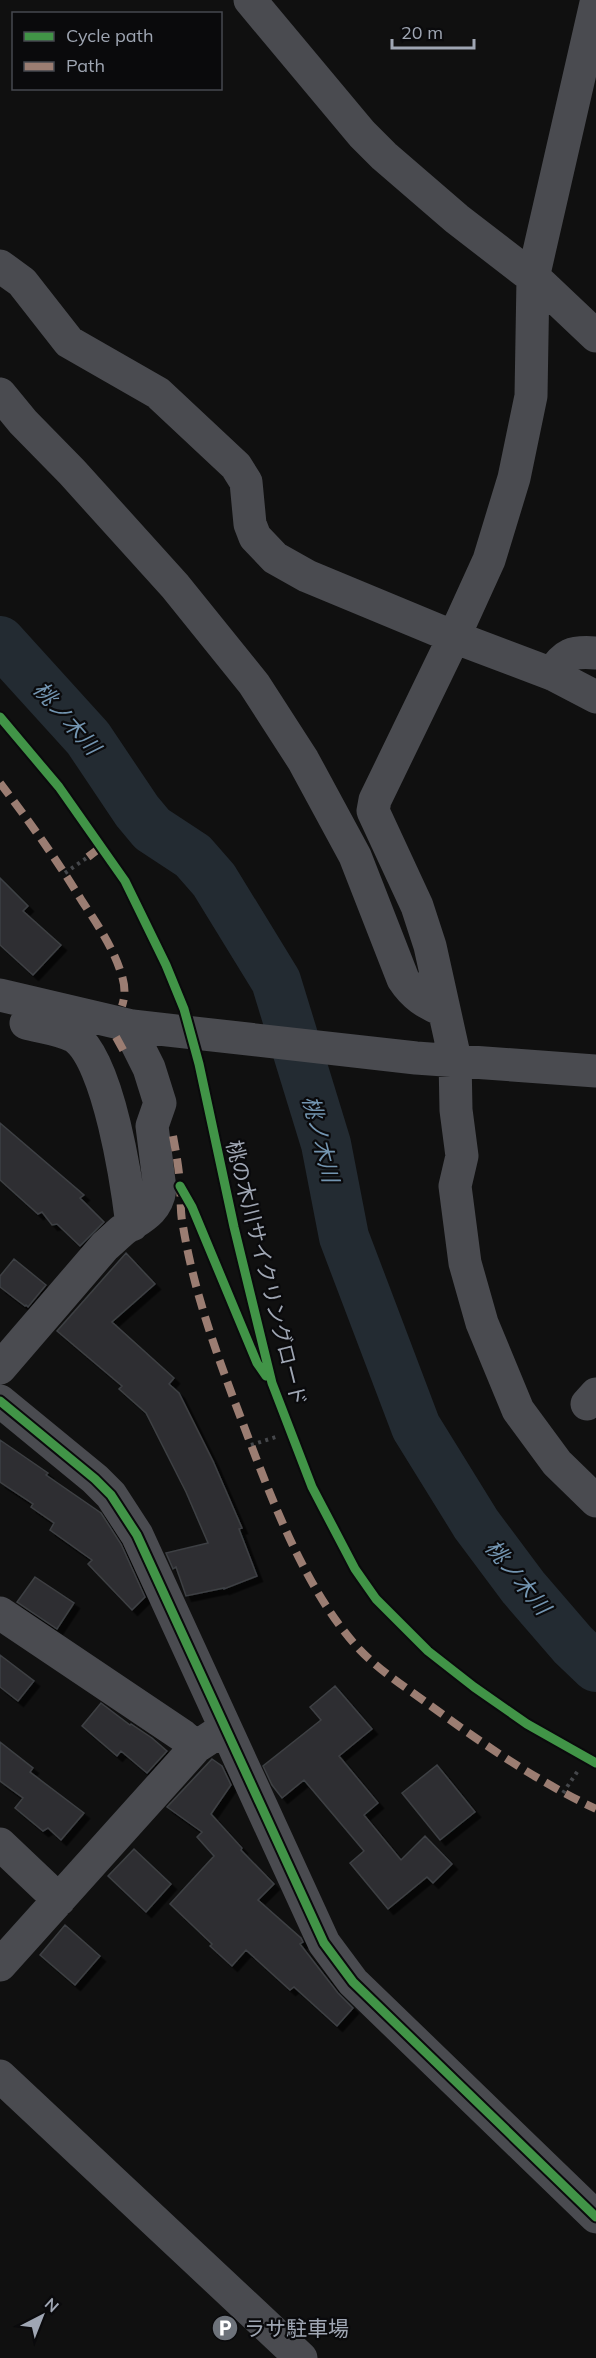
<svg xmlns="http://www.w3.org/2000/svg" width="596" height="2358" viewBox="0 0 596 2358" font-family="Mulish,'Noto Sans JP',sans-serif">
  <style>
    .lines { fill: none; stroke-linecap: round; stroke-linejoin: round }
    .river { stroke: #232b32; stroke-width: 50 }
    .building { fill: #2f2f31; stroke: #3e4044; stroke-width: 1.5; filter: url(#shadow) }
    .path { stroke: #45474b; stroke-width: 4; stroke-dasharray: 3 4.5; stroke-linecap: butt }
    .minor { stroke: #4a4b50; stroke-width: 33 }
    .quiet { stroke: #9b7d72; stroke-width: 8; stroke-dasharray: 15 8; stroke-linecap: butt }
    .cycleway-casing { stroke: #0a0a0c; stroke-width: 13 }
    .cycleway { stroke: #419447; stroke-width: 9 }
    .labels { text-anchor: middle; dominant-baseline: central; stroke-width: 4.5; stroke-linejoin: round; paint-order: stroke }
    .street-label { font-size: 21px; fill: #9fa6b3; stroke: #0a0a0c }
    .poi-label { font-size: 21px; fill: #9fa6b3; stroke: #0a0a0c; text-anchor: start }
    .water-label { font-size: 22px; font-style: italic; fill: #7395b1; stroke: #0a0a0c }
  </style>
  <defs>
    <filter id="shadow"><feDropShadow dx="5.5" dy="5.5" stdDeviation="0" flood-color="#0009"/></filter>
  </defs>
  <rect width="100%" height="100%" fill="#101010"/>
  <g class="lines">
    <!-- river -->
    <path class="river" d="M0 641 88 738 137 811 152 829 193 856 214 880 276 981 326 1144 344 1237 416 1427 476 1524 523 1587 573 1645 596 1667"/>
  </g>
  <!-- building -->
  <path class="building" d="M0 878 28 906 23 911 61 945 33 975 0 945Z
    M0 1123 84 1195 80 1198 104 1222 80 1246 57 1224 52 1225 42 1212 38 1214 0 1180Z
    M126 1253 155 1284 112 1322 174 1378 169 1384 179 1393 213 1461 242 1528 239 1529 257 1576 224 1589V1588L186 1596 176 1567 173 1569 166 1553 208 1543 186 1492 146 1413 119 1389 122 1386 57 1331Z
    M14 1259 46 1285 28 1307 26 1305 25 1306 0 1287V1276Z
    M0 1440 48 1473 46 1475 101 1513 121 1544 145 1597 132 1610 88 1564 92 1560 50 1530 54 1523 31 1507 33 1504 0 1482Z
    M35 1577 74 1603 57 1629 17 1602Z
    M0 1655 34 1681 18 1701 0 1687Z
    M335 1686 372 1729 339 1756 378 1803 364 1815 401 1860 425 1836 452 1864 433 1883 427 1877 388 1909 350 1863 364 1851 304 1780 282 1798 272 1785 263 1766 321 1720 310 1707Z
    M101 1703 130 1725 131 1724 152 1738 167 1751 147 1773 121 1751 117 1756 82 1726Z
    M0 1742 33 1768 30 1772 84 1813 61 1840 48 1828 43 1831 15 1808 23 1798 0 1781Z
    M212 1759 222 1766 231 1785 211 1814 242 1848 241 1850 274 1884 258 1900 301 1938 303 1942 300 1944 338 1993 353 2008 337 2026 294 1987 290 1990 246 1950 232 1966 210 1946 212 1944 170 1904 214 1856 197 1837 202 1832 167 1807Z
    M437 1765 475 1812 440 1840 402 1793Z
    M134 1849 171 1884 146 1912 108 1876Z
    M65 1925 100 1956 75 1985 40 1955Z"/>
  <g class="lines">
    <!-- path -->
    <path class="path" d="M65 873 88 857
      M251 1445 279 1436
      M563 1793 579 1769"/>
    <!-- minor -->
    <path class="minor" d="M250 0 362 134 384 156 457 219 540 283 596 336
      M596 3 533 278 531 396 514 478 489 560 454 637 375 800 373 811 417 906 430 946 455 1059 456 1110 462 1156 455 1186 465 1263 482 1323 518 1410 557 1463 596 1501
      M0 266 22 282 69 342 158 393 236 466 246 482 250 524 255 537 275 558 307 576 454 637 552 674 596 697
      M0 394 23 422 72 472 175 586 254 684 303 760 355 856 403 979C414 996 426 1003 444 1011
      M552 674C564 654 572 651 596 653
      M0 995 132 1026 416 1058 596 1071
      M26 1023C41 1027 61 1029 75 1037 109 1061 127 1184 132 1225
      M0 1368 105 1246C111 1241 117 1235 123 1230 140 1218 157 1212 160 1189L152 1126 160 1103 149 1068 135 1040 132 1026
      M0 1401 95 1479 111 1495 137 1535 324 1943 353 1982 596 2217
      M587 1404 596 1394
      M0 1613 183 1736 196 1747
      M0 1844 59 1900
      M0 1965 196 1747 225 1728
      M0 2076 301 2358"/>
    <!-- quiet -->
    <path class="quiet" d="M0 783C29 821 57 860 82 901 96 922 112 946 120 970 125 983 126 994 122 1006
      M88 857 101 847
      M116 1037 127 1057
      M173 1136C176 1152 179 1169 180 1185 181 1199 180 1213 183 1226 194 1293 218 1358 242 1421 270 1495 305 1591 360 1650 379 1670 405 1687 427 1703 481 1743 535 1780 596 1809"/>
    <defs>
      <path id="cycleway" d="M0 717 59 787 125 881 166 965 184 1009 199 1064 234 1227 272 1383 312 1487 355 1569 376 1599 428 1651 474 1687 527 1724 596 1763
        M180 1186 192 1207 257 1363 266 1376
        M0 1401 95 1479 111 1495 137 1535 324 1943 353 1982 596 2217"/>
    </defs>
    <!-- cycleway casing -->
    <use href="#cycleway" class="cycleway-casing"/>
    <!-- cycleway -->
    <use href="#cycleway" class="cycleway"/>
  </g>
  <!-- icons -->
  <defs>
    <symbol id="parking-disc" viewBox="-11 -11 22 22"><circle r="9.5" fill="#6d727a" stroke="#0a0a0c"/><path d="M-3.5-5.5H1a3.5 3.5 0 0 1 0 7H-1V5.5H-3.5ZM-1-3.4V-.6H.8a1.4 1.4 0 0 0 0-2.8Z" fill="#fff"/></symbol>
  </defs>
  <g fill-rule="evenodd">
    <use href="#parking-disc" x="210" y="2313" width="30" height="30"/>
  </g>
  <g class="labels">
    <!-- street labels -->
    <g class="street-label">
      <text transform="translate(267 1273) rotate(76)">桃の木川サイクリングロード</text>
    </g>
    <!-- poi labels -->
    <g class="poi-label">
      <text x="244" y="2328">ラサ駐車場</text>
    </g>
    <!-- water labels -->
    <g class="water-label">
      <text transform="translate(67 718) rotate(49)">桃ノ木川</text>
      <text transform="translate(321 1139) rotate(76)">桃ノ木川</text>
      <text transform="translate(518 1577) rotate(51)">桃ノ木川</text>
    </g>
  </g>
  <!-- legend -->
  <rect x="12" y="12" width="210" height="78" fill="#0a0a0c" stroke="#46484f" stroke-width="1.5"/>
  <rect x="24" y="32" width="30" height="9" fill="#419447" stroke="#46484f" stroke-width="1.5"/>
  <text x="66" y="42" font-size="18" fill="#9fa6b3">Cycle path</text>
  <rect x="24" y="62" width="30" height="9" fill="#9b7d72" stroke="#46484f" stroke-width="1.5"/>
  <text x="66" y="72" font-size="18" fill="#9fa6b3">Path</text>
  <!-- north arrow -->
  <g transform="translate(42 2316) rotate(42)" stroke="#0a0a0c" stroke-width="4.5" paint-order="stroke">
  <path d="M0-4.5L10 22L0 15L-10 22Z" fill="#9fa6b3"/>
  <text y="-9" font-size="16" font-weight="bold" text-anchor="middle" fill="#9fa6b3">N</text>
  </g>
  <!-- scale -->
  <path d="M392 39v9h82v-9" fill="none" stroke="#9fa6b3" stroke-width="3"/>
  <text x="401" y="39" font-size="18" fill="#9fa6b3" stroke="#0a0a0c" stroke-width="4.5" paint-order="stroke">20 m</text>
</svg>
